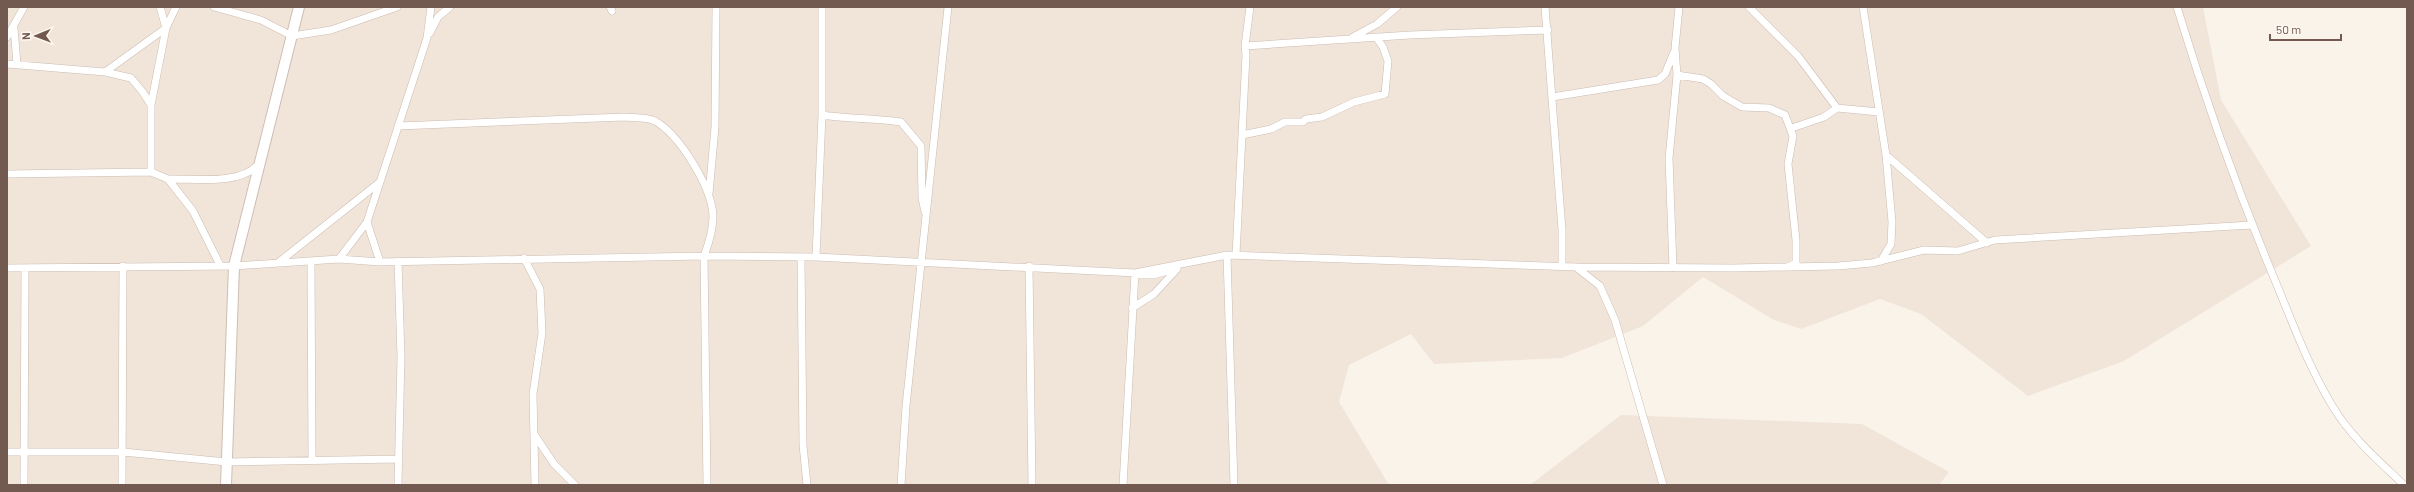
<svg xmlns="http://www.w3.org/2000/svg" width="2414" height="492" viewBox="0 0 2414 492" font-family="Barlow,sans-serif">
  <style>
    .residential { fill: #f1e5da }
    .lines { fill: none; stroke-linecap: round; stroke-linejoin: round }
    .street-casing { stroke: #cbbbb1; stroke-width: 8 }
    .secondary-casing { stroke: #cfbdb2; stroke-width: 12 }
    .street { stroke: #fff; stroke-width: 7 }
    .secondary { stroke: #fff; stroke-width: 10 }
  </style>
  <rect width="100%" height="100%" fill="#faf3ea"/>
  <!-- residential -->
  <path class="residential" d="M7 7H2203L2221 100 2311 246 2124 361 2028 396 1921 314 1880 299 1801 329 1774 320 1703 277 1643 326 1562 358 1434 364 1411 334 1349 365 1339 402 1389 485H7Z
    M1621 415 1862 424 1949 472 1939 485H1530Z"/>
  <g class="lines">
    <defs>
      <path id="street" d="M160 7 166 28
        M214 7 261 20 292 36 331 30 397 7
        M610 7 612 11
        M1545 7 1562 230V266
        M1749 7 1798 56 1837 108
        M1863 7 1886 155 1892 222 1891 244 1881 261
        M2177 7C2205 99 2237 189 2274 278 2292 321 2308 366 2333 407 2351 437 2379 461 2404 485
        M14 28 17 64
        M430 33 438 17 450 7
        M7 37 24 7
        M1353 37 1377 24 1397 7
        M1245 46 1410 35 1548 30
        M7 64 105 72 131 78 142 91 151 105V172
        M105 72 166 28
        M1677 75 1703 79 1711 84 1723 96 1742 107 1769 108 1785 115 1793 136 1788 164 1796 240V263L1788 267
        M1552 97 1658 80 1665 74 1674 52
        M151 105 166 28 176 7
        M822 115C848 119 874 118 901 122L921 146 922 198 925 212
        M398 126 624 117C633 118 647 117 655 121 680 135 712 188 713 216 713 230 709 243 704 256L707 485
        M1792 128 1824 117 1837 108 1879 112
        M1242 135 1271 129 1285 122H1303L1306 119 1322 117 1354 102 1385 94 1388 61 1383 47 1376 37
        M1886 155 1987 243
        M7 174 151 172 168 179 193 211 220 265
        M168 179C196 178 239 186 259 164
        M709 194 715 127 716 7
        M367 222 380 262
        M1236 255 1246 55 1245 46 1250 7
        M1223 256 1227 255 1234 485
        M801 257 803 445 807 485
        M816 257 822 115V7
        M524 258 540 289 542 333 533 394 535 485
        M339 259 367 222 427 38 431 7
        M279 262 380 182
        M311 262 312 459
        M1029 266 1032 485
        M1576 267 1600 286 1615 320 1663 485
        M7 268 234 266 339 259 380 262 704 256 816 257 1135 273 1227 255 1576 267 1733 268 1838 266 1872 263 1924 250 1958 251 1995 240 2252 225
        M1673 268 1669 158 1677 75 1675 48 1679 7
        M1140 275H1153L1175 269
        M1132 308 1154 294 1177 269
        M534 434 554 464 575 485
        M7 452H123L227 462 399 459
        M24 485 25 268
        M122 485 123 266
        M398 485 401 357 398 261
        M901 485 906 406 948 7
        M1123 485 1135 273"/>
      <path id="secondary" d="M226 485 234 266 299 7"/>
    </defs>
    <!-- street casing -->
    <use href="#street" class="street-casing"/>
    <!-- secondary casing -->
    <use href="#secondary" class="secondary-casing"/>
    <!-- street -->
    <use href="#street" class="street"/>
    <!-- secondary -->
    <use href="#secondary" class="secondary"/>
  </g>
  <!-- border -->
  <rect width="2414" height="492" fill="none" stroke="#725a50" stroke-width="16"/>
  <!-- north arrow -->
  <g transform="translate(36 36) rotate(269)" stroke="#fdf7f0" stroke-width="3" paint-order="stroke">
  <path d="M0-3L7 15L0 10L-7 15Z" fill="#725a50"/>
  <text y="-6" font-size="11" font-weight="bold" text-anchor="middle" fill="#725a50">N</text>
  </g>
  <!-- scale -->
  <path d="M2270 34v6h71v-6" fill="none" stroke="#725a50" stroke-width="2"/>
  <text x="2276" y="34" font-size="12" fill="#725a50" stroke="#fdf7f0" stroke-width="3" paint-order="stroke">50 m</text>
</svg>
